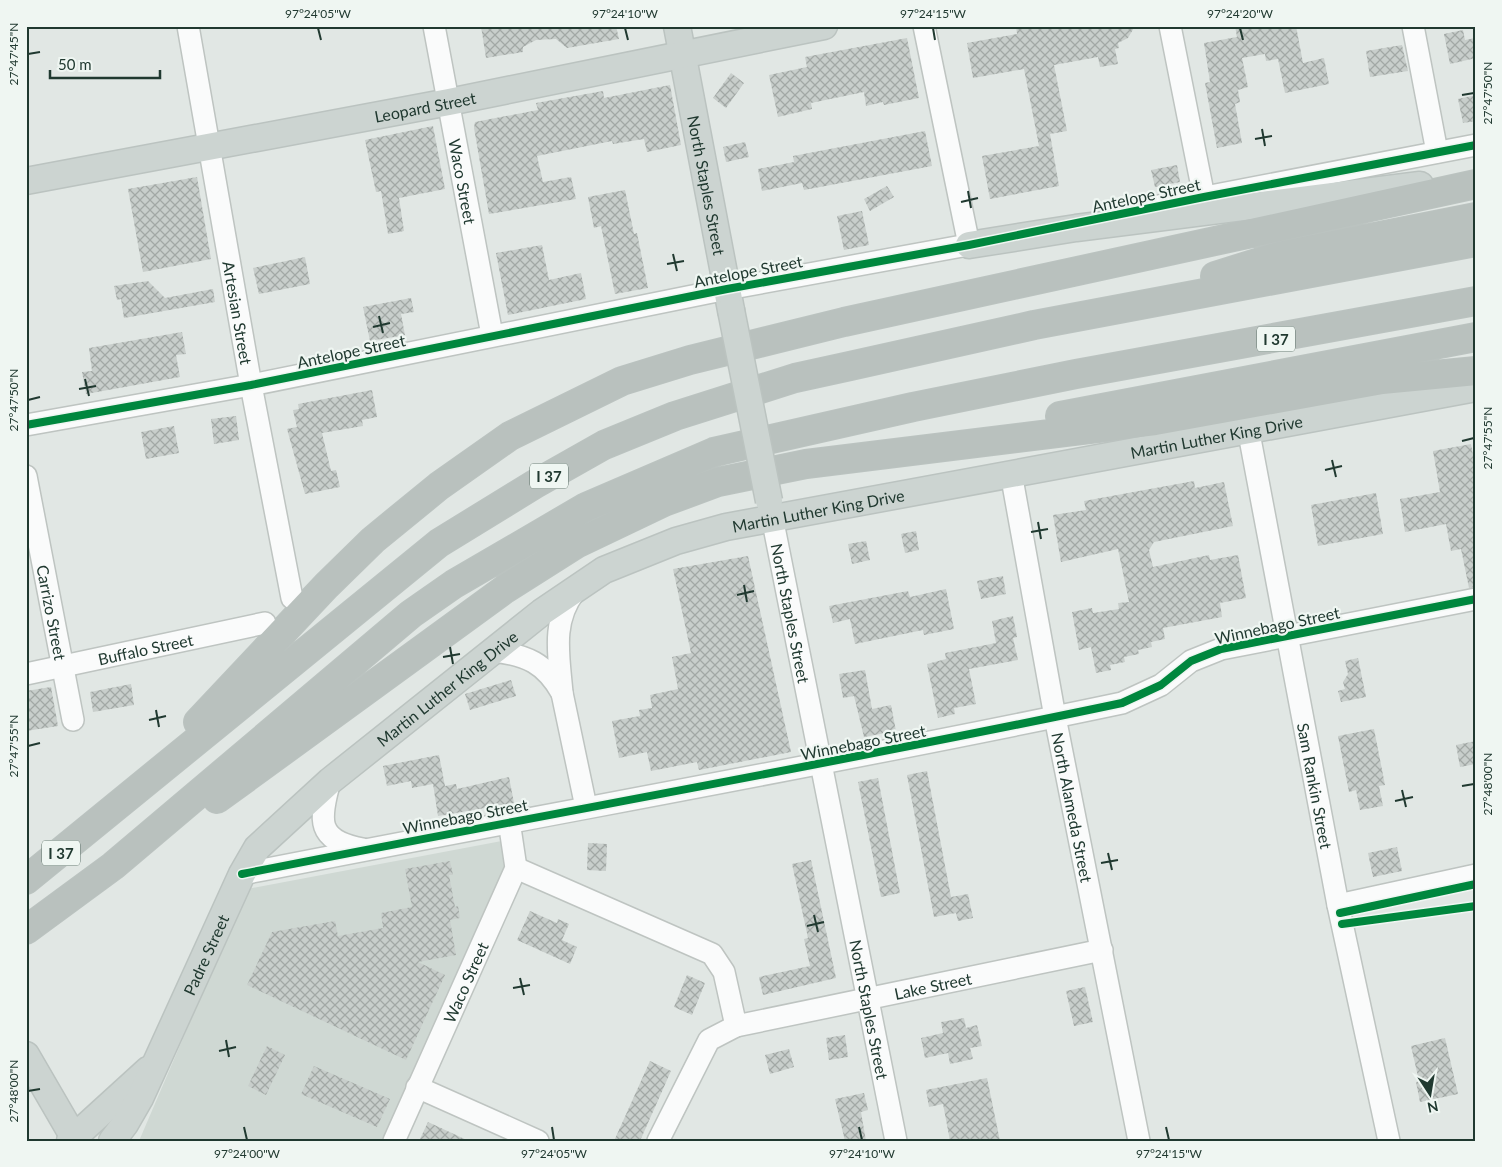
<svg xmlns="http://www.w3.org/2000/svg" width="1502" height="1167" viewBox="0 0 1502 1167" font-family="Lato,sans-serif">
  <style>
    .built { fill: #cfd8d3 }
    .building { fill: url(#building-cross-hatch) }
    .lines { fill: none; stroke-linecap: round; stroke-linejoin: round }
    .minor-casing { stroke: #bec4c1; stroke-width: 24 }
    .major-casing { stroke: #bbc3c0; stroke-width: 29 }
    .highway-casing { stroke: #bbc3c0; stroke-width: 30 }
    .minor { stroke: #fafbfb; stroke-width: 21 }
    .major { stroke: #ccd4d1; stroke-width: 26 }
    .highway { stroke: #b9c1be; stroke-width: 28 }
    .major-bridge-casing { stroke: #bbc3c0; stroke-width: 29; stroke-linecap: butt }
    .major-bridge { stroke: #ccd4d1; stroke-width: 26 }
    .cycleway-casing { stroke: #eff6f2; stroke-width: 11 }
    .cycleway { stroke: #00873e; stroke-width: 8 }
    .ticks { fill: none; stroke: #203930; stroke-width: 2 }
    .labels { text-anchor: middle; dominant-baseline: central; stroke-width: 4.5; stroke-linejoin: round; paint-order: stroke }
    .shield { fill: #eff6f2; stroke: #5e726a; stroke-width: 1 }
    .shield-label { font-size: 15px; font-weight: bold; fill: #203930 }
    .street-label { font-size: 16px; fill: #203930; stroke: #eff6f2 }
    .neatline { fill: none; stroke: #203930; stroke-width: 2 }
    .ticks-label { font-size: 12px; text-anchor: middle; fill: #203930 }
  </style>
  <defs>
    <pattern id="building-cross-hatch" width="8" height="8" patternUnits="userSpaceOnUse" patternTransform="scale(1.25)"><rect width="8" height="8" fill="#c8cecb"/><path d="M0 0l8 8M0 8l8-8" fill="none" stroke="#a2a8a5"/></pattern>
  </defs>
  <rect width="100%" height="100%" fill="#e1e7e4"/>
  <!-- built -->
  <path class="built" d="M507 840 510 861 382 1141H139L247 889Z"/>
  <!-- building -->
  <path class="building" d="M481 26H616L619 39 567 48 556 39 536 40 523 47V52L486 58Z
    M1016 26H1135L1128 38 1118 43 1119 48 1115 49 1118 64 1100 67 1098 57 1054 65 1067 131 1050 134 1059 186 990 199 982 156 1039 146 1024 69 973 78 967 43 1017 34Z
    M1235 26H1296L1303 63 1324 58 1329 84 1285 93 1278 59 1266 61 1265 54 1242 58 1248 87 1238 90 1240 102 1235 104 1242 143 1217 148 1205 83 1210 82 1204 43 1237 37Z
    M1463 30 1465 40 1476 38V58L1450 64 1444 34Z
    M907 38 919 98 884 105 883 102 866 106 864 92 811 103 812 109 778 117 769 75 807 67 805 57Z
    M1402 45 1408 71 1370 77 1366 51Z
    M731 73 744 83 726 108 713 98Z
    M670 85 681 145 647 152 644 139 613 144 612 141 537 156 543 182 571 177 576 199 489 214 474 128 475 122 538 110 536 103 603 91 604 98Z
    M1476 95V121L1463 123 1458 99Z
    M433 126 445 189 399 198 404 231 388 234 381 191 376 192 365 140Z
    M925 131 932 166 804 190 802 183 762 191 758 169 794 162 793 156Z
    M745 142 749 157 726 162 723 147Z
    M1177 165 1180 182 1155 187 1151 170Z
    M197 177 211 259 143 272 128 189Z
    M887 186 894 197 870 211 864 199Z
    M625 190 634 234 637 233 648 288 615 294 601 226 594 228 588 197Z
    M862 211 869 245 844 250 837 216Z
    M542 245 549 280 581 273 586 299 508 315 496 253Z
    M305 257 310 284 259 294 253 268Z
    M148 281 165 298 213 289 215 302 124 318 121 299 117 300 114 286Z
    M411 298 414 312 401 314 405 335 370 341 363 307Z
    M182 332 186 354 176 355 180 377 86 394 82 372 92 371 89 348Z
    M372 390 377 417 362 420 363 426 322 433 331 471 336 470 340 487 305 494 287 429 297 427 293 410 299 409 298 404Z
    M236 416 239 440 214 444 211 419Z
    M174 426 179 453 146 459 141 432Z
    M1471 444 1476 472V587L1469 588 1461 549 1451 551 1446 524 1405 532 1400 499 1440 492 1433 451Z
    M1194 481 1195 488 1224 482 1233 526 1154 542 1149 550 1153 567 1209 555 1210 560 1238 555 1246 598 1220 603 1222 617 1163 628 1165 639 1151 642 1152 647 1138 650 1139 654 1124 657 1125 662 1110 665 1111 670 1096 673 1091 647 1079 650 1072 612 1092 608 1093 613 1119 609 1118 603 1129 602 1118 549 1061 562 1053 515 1086 510 1084 501Z
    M1376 493 1383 534 1318 546 1311 505Z
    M916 531 919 550 905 553 901 534Z
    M866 541 870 560 852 564 848 544Z
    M748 556 791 752 699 770 697 762 651 771 647 752 619 758 612 721 640 716 639 710 652 708 650 695 678 689 672 657 691 653 673 569Z
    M1003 576 1006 594 981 599 977 581Z
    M946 589 954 629 924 635 923 630 855 644 850 619 833 623 829 606 908 591 910 597Z
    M1013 616 1017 637 1013 638 1018 660 969 669 976 704 954 708 955 714 938 718 927 664 946 659 945 653 996 643 992 621Z
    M1358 658 1366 697 1341 702 1338 691 1345 689 1343 682 1348 674 1345 661Z
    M865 670 872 709 891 705 896 731 864 737 854 696 843 698 839 674Z
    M511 680 516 696 470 710 465 694Z
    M131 684 134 705 93 712 90 692Z
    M51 687 58 726 26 731V691Z
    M1374 729 1385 785 1379 786 1383 806 1360 810 1356 790 1349 792 1338 736Z
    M1476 741V764L1460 767 1456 745Z
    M439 755 445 786 456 784 457 789 509 777 514 803 438 816 433 784 412 788 411 781 387 786 383 766Z
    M927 771 951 897 968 894 973 918 958 921 956 913 934 917 907 775Z
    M878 778 900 893 881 897 858 782Z
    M588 843 607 844 606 871 587 870Z
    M1397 847 1402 871 1373 877 1368 853Z
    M811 860 836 978 763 995 759 977 810 966 804 939 808 938 792 864Z
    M450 861 453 875H449L455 907 458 906 460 918 450 920 456 955 418 962 445 975 406 1060 247 985 272 932 335 921 338 936 383 928 381 913 412 907 405 869Z
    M530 911 557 923 558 919 569 924 562 940 577 947 570 964 517 940Z
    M687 975 705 983 692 1015 674 1007Z
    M1085 987 1093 1022 1074 1026 1066 991Z
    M964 1018 966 1028 977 1025 982 1046 970 1048 973 1059 950 1064 948 1053 925 1058 921 1038 943 1033 941 1022Z
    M845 1035 848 1057 829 1060 826 1038Z
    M1445 1038 1458 1094 1420 1102 1416 1082 1419 1081 1411 1046Z
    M267 1046 285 1055 266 1095 248 1086Z
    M789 1049 794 1067 770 1074 765 1055Z
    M650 1061 671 1071 640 1141H614Z
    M314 1066 390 1099 377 1127 301 1094Z
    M987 1078 1000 1141H950L943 1104 929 1107 926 1090Z
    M864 1093 868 1110 861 1112 866 1141H845L835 1099Z
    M428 1122 469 1141H419Z"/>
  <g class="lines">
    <defs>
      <g id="minor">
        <path id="s1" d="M188 26 251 385 292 598"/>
        <path id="s2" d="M434 26 492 335"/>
        <path d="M924 26 969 245"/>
        <path d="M1170 26 1204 197"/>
        <path d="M1413 26 1437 152"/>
        <path d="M1148 208 1476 145"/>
        <path d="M26 425 251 385 727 289 984 242"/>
        <path id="s3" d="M1248 428 1338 905 1389 1141"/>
        <path id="s4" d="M1011 473 1055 717 1139 1141"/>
        <path id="s5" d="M26 476 73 720"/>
        <path id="s6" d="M772 517 896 1141"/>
        <path d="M493 651C527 655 545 663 562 693 559 656 551 622 575 591"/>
        <path id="s7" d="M26 674 265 623"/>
        <path d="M562 693 586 807"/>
        <path d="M330 781C319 820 316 841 363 849"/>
        <path id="s8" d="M516 868 712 954 724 972 736 1026 1102 950"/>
        <path d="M242 874C535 816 829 765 1122 703L1161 685 1191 661 1221 649 1476 599"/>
        <path d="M1338 905 1476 875"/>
        <path d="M417 1087 538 1141"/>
        <path id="s9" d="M394 1141 516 868 509 821"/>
        <path d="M658 1141 709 1040 736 1026"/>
      </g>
      <g id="major">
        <path id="s10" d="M677 26 731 310"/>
        <path id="s11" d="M26 181 449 102 824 26"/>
        <path d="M969 245 1076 228 1420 185"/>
        <path d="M26 1055 76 1141"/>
        <path d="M70 1141 148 1070"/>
        <path id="s12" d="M112 1141 125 1124 140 1098 242 874 257 848 330 781 542 612 604 570 676 541 726 527 1476 388"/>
      </g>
      <path id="highway" d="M1215 276 1279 256 1476 217
        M1060 416 1476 337
        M198 722 326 586 373 540 439 486 510 436 622 381 690 360 844 322 1476 184
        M217 799 505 589 576 544 664 502 718 482 806 464 1155 421 1382 380 1476 371
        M26 880 439 543 535 484 604 445 675 416 795 378 850 366 1034 325 1476 242
        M26 930 113 866 411 614 454 584 586 507 714 452 913 407 1076 374 1476 301"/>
    </defs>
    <!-- minor casing -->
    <use href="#minor" class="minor-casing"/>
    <!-- major casing -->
    <use href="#major" class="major-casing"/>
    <!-- highway casing -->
    <use href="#highway" class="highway-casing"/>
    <!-- minor -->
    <use href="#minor" class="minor"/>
    <!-- major -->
    <use href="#major" class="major"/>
    <!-- highway -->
    <use href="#highway" class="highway"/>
    <defs>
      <path id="major-bridge" d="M731 310 769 501"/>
    </defs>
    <!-- major-bridge casing -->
    <use href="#major-bridge" class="major-bridge-casing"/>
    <!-- major-bridge -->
    <use href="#major-bridge" class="major-bridge"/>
    <defs>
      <path id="cycleway" d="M26 425 251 385 727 289 969 245 1204 197 1476 145
        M242 874C535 816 829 765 1122 703L1161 685 1191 661 1221 649 1476 599
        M1340 913 1476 884
        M1342 924 1476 906"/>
    </defs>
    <!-- cycleway casing -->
    <use href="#cycleway" class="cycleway-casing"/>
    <!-- cycleway -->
    <use href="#cycleway" class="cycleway"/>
  </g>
  <!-- ticks -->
  <path class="ticks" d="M318 28 321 40M625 28 628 40M933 28 935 40M1240 28 1243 40M28 54 40 52M1462 95 1474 93M1262 129 1265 146M1255 139 1272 136M968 191 971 208M961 202 978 198M673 254 677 271M667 264 684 261M379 316 383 333M373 327 390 323M85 379 89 396M79 389 96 386M28 400 40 397M1462 441 1474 438M1332 460 1336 477M1325 470 1342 466M1038 522 1041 539M1031 532 1048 529M744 585 747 602M737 595 754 591M450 647 453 664M443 657 460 654M156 710 159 727M149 720 166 716M28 746 40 743M1462 786 1474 784M1402 790 1406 807M1395 801 1413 797M1108 853 1112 870M1101 863 1118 860M814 915 818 932M807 926 824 922M520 978 524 995M513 988 530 985M226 1040 229 1057M219 1051 236 1047M28 1091 40 1089M244 1127 247 1140M552 1127 554 1140M859 1127 862 1140M1166 1127 1169 1140"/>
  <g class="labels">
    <!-- shield labels -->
    <g class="shield">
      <rect x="1257" y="326.5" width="38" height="25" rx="4"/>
      <rect x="530" y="463.5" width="38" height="25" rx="4"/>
      <rect x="42" y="840.5" width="38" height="25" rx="4"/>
    </g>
    <g class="shield-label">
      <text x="1276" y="339">I 37</text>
      <text x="549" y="476">I 37</text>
      <text x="61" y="853">I 37</text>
    </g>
    <!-- street labels -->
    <g class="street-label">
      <text stroke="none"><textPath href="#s11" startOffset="406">Leopard Street</textPath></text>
      <text stroke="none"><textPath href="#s2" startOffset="158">Waco Street</textPath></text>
      <text stroke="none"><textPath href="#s10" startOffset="162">North Staples Street</textPath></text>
      <text transform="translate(1146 195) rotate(-12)">Antelope Street</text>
      <text transform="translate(748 271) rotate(-11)">Antelope Street</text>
      <text stroke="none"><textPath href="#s1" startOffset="291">Artesian Street</textPath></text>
      <text transform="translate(351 351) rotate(-12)">Antelope Street</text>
      <text stroke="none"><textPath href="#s12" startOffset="1401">Martin Luther King Drive</textPath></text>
      <text stroke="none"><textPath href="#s12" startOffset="996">Martin Luther King Drive</textPath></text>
      <text stroke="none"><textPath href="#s5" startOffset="139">Carrizo Street</textPath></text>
      <text stroke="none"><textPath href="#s6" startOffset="98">North Staples Street</textPath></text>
      <text transform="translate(1277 625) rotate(-12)">Winnebago Street</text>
      <text stroke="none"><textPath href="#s7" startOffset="122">Buffalo Street</textPath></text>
      <text stroke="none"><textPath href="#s12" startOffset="576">Martin Luther King Drive</textPath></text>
      <text transform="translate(863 742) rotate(-11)">Winnebago Street</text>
      <text stroke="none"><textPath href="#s3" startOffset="364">Sam Rankin Street</textPath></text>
      <text stroke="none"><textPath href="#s4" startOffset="340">North Alameda Street</textPath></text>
      <text transform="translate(465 816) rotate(-11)">Winnebago Street</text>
      <text stroke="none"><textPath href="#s12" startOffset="209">Padre Street</textPath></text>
      <text stroke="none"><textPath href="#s9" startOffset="174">Waco Street</textPath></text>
      <text stroke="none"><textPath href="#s8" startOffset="492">Lake Street</textPath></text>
      <text stroke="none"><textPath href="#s6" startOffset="502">North Staples Street</textPath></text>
    </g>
  </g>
  <!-- border -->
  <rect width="1502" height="1167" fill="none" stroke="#eff6f2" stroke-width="55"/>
  <!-- north arrow -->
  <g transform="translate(1430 1094) rotate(168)" stroke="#eff6f2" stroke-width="4" paint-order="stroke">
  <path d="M0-4L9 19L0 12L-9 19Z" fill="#203930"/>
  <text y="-8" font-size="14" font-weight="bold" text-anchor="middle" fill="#203930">N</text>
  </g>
  <!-- scale -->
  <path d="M50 70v8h110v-8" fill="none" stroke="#203930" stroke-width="2.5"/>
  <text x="58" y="70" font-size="15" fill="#203930" stroke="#eff6f2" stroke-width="4" paint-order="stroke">50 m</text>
  <rect x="28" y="28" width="1446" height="1112" class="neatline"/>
  <g class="ticks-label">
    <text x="318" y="18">97°24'05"W</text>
    <text x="625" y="18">97°24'10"W</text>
    <text x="933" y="18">97°24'15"W</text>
    <text x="1240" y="18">97°24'20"W</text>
    <text transform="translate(14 54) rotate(-90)" y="4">27°47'45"N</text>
    <text transform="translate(1488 93) rotate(-90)" y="4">27°47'50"N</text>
    <text transform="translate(14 400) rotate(-90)" y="4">27°47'50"N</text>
    <text transform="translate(1488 438) rotate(-90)" y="4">27°47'55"N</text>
    <text transform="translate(14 746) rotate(-90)" y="4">27°47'55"N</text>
    <text transform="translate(1488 784) rotate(-90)" y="4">27°48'00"N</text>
    <text transform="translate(14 1091) rotate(-90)" y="4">27°48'00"N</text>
    <text x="247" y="1158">97°24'00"W</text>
    <text x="554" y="1158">97°24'05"W</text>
    <text x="862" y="1158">97°24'10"W</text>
    <text x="1169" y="1158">97°24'15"W</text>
  </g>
</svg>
